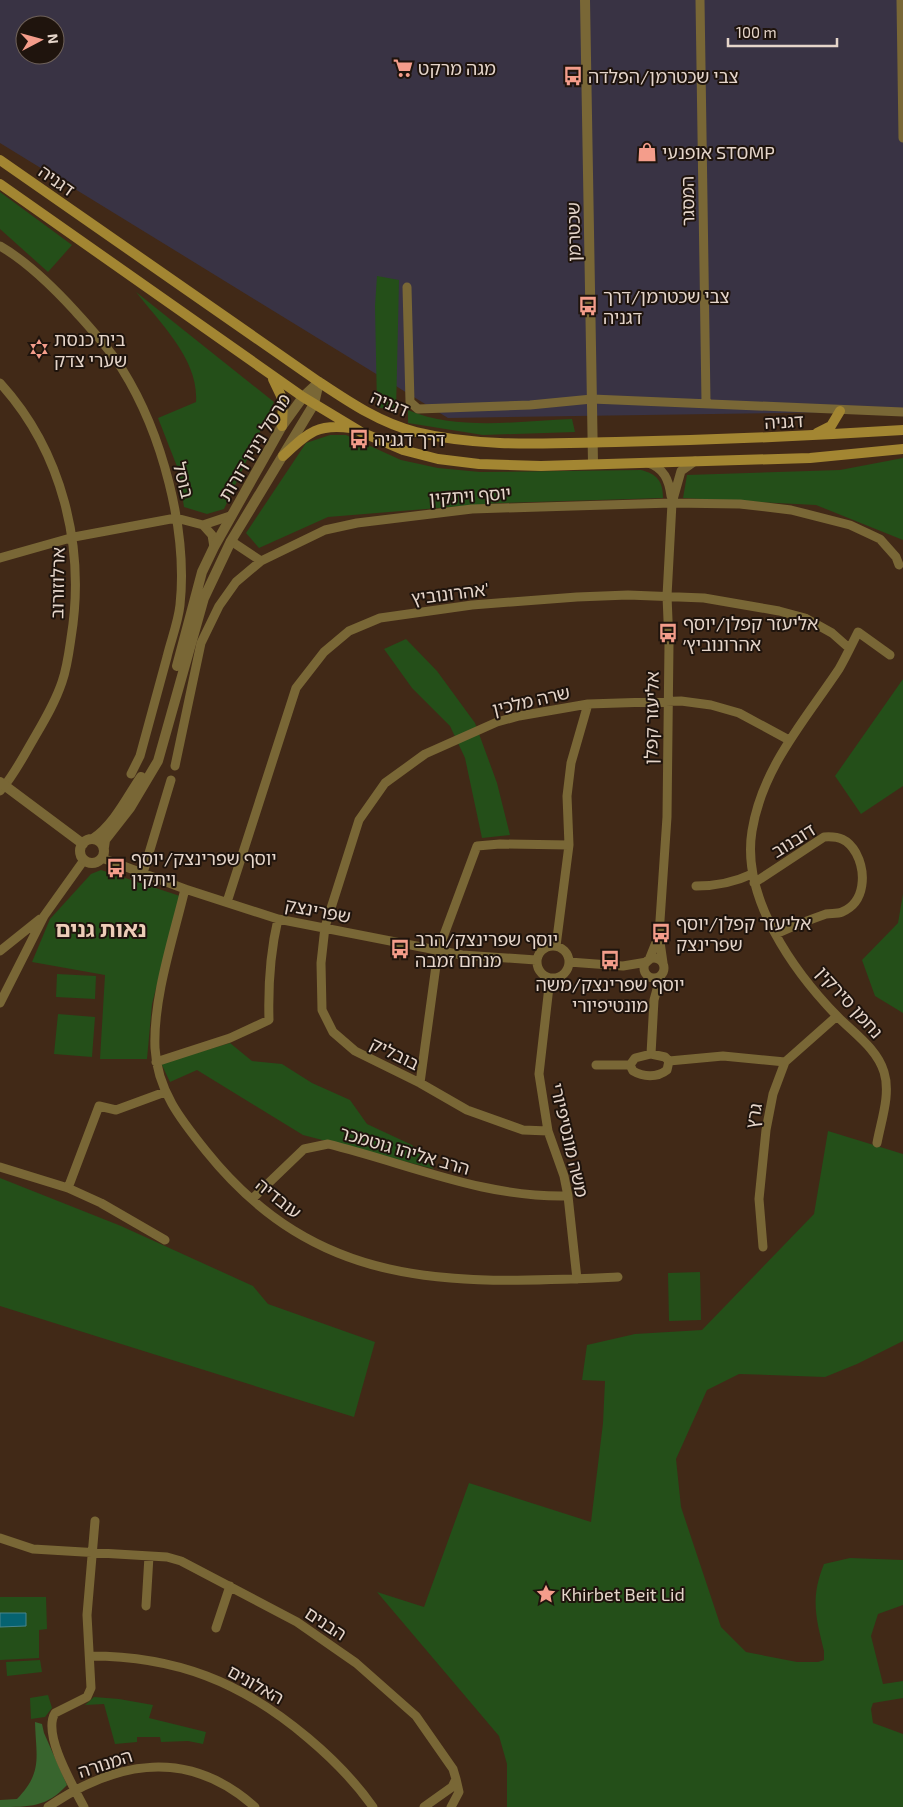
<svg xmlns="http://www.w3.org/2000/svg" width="903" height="1807" viewBox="0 0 903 1807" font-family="'Exo 2','Noto Sans Hebrew',sans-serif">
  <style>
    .industrial { fill: #393344; fill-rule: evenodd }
    .green { fill: #244f19 }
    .forest { fill: #38652e }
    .water { fill: #066371; stroke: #49858c }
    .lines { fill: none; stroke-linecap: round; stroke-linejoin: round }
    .minor { stroke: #796736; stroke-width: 9 }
    .tertiary { stroke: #796736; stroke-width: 10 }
    .secondary { stroke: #a38632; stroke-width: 10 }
    .labels { text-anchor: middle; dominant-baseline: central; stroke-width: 4; stroke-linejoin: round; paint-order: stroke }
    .poi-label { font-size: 18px; fill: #e5d5ca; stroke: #1f140d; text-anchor: start }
    .street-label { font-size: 18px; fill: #e5d5ca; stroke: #1f140d }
    .district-label { font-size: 22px; font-weight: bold; fill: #edcdb8; stroke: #1f140d }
  </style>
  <rect width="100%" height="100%" fill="#412917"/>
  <!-- industrial -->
  <path class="industrial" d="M0 0H903V411L448 418 0 143ZM25 25H55V55H25Z"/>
  <!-- green -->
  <path class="green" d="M0 192 72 245 48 272 0 229Z
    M377 276 399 280 396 412 377 407 375 306Z
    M136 292 274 402 224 509 207 514 184 507 178 469 158 418 196 402C199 360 161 324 136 292Z
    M408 410C457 431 519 421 572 419L575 432 483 435 408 423Z
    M330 435H346L401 460 438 468 480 472 641 470C657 474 663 481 663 498L499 503 328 517 259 548 246 533 306 443Z
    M903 458V540L816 505 683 498 687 475 840 470Z
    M406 639 437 671 475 723 497 783 510 835 482 838 465 758 450 726 412 688 384 649Z
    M903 679V786L861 814 835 776Z
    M101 870 180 896 152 1004 147 1059H100L105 975 32 962 50 919 91 874Z
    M903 894V1013L875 996 862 960 898 923Z
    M57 974 96 976 95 999 56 997Z
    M58 1014 95 1017 92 1057 54 1054Z
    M230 1043 252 1061 282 1064 312 1083 350 1100 367 1124 412 1145 434 1169 303 1135 197 1070 170 1082 161 1063Z
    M828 1131 903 1154V1341L857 1364 825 1377 739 1374 707 1390 676 1459 681 1507 721 1627 746 1652 797 1662H818L824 1660V1651C816 1618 810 1598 824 1564L850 1558 903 1560V1605L878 1614 871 1636 883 1684 903 1681V1698L873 1703 871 1709 873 1723 903 1734V1807H507V1764L499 1736 377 1592 424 1607 469 1483 591 1522 603 1423 605 1381 582 1380 587 1345 635 1334 702 1330 814 1214Z
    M0 1178 121 1226 253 1286 268 1304 375 1342 354 1417 0 1306Z
    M700 1272 701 1320 669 1321 668 1273Z
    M0 1597H46L47 1629 39 1630V1658L0 1660Z
    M40 1660 42 1672 7 1676 6 1662Z
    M48 1695 52 1708 45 1717 31 1719 30 1698Z
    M94 1697 119 1699 153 1705 149 1718 206 1732 203 1744 188 1741 161 1742 160 1737H137V1742L115 1744 104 1704 85 1705Z"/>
  <!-- forest -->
  <path class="forest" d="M35 1722 42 1724 44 1733 67 1785C47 1807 30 1807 0 1807V1800L17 1799C43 1772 36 1757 35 1722Z"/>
  <!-- water -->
  <path class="water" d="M0 1613H26V1626L0 1627Z"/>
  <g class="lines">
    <!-- minor -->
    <path class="minor" d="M700 0 706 402
      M901 0 903 138
      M0 246C28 262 53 287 75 311 91 329 109 348 122 369 162 433 188 530 180 605 178 623 171 640 167 657 158 690 149 723 140 756L131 774
      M407 287 410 402 418 409 530 405 592 399 903 412
      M0 383C62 451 86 547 71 638 69 652 67 668 62 682 55 703 44 721 33 740 23 757 13 777 0 791
      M648 463C664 468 669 480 671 496
      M203 525 230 516
      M203 525 212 535 214 547
      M231 541 261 561
      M0 558 74 537 176 518 203 525
      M175 766 201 643 219 606 236 582 261 561 325 530 357 523 472 509 672 503 740 504 791 510 850 525 880 539 896 557 899 565
      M102 858 185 889 278 919 462 955 536 960
      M143 873 171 780
      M754 883 824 837C839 836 848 839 856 853 866 872 866 902 842 912 837 914 831 913 826 914 809 920 793 926 776 934
      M696 886C716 886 733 883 752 874
      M185 889C173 939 153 998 155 1048 157 1090 181 1120 206 1151 320 1293 454 1284 618 1277
      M227 902 296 688 324 652 349 631 380 618 472 605 577 597 628 595 704 598 779 611 805 618 832 633 849 648
      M537 962a16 16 0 1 1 32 0a16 16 0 1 1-32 0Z
      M556 946 569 845 567 796 571 763 588 704
      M0 951 40 919
      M644 968a10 10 0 1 1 20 0a10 10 0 1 1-20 0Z
      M649 960 659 935
      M569 962 623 966 647 962
      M663 963 659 935 667 817 669 644 667 596 672 503 681 471 695 461
      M550 978 539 1074 548 1131 564 1176 568 1196 577 1279
      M0 1003 44 916 84 860
      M651 1054 665 1057 669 1061 667 1070C657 1078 643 1077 633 1071L630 1065 635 1058Z
      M651 1054 654 1000 661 975
      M669 1061 723 1056 785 1062
      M156 1062 230 1038 269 1020C268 985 270 953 278 919
      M596 1065H630
      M420 1083 438 951 477 846 500 844 569 845
      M548 1131 523 1130 467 1110 420 1083 355 1051 333 1032 322 1010 321 963 325 927 359 820 385 783 425 754 497 722 519 716 588 704 681 701 711 705 739 713 789 740
      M877 1143C881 1121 891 1094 884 1072 877 1049 855 1034 838 1017 794 972 741 898 752 831 762 768 805 720 839 669 846 657 852 644 858 632L890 655
      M0 1167 68 1188 101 1203 165 1240
      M68 1188 99 1106 116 1110 165 1092
      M252 1199 304 1149 328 1144C409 1164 484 1198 568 1196
      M763 1247 759 1199 766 1130 773 1094 785 1062 837 1016
      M0 1538 33 1549 167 1557 181 1561 297 1622 356 1663 416 1716 453 1769 456 1779 452 1787 424 1807
      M146 1606 149 1556
      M216 1628 230 1586
      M90 1656C176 1656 242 1682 308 1738 333 1759 354 1780 373 1807
      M48 1807C117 1760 189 1748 255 1807
      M84 1807C73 1786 42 1734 55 1713L87 1697 91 1688 87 1615 95 1521
      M451 1807 459 1792 456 1779"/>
    <!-- tertiary -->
    <path class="tertiary" d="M585 0 593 463
      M177 666 202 572 214 547 282 426 303 397 319 382
      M0 782 83 844
      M93 839C114 825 127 798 141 777
      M80 851a12 12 0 1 1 24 0a12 12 0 1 1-24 0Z
      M104 847 105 840 130 808 158 761 204 598 231 541 314 404 319 382"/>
    <!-- secondary -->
    <path class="secondary" d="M0 160 319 382C349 402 380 423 416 432 481 448 550 443 616 442 712 440 807 436 903 430
      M0 184 303 397 361 432 403 450 438 459 479 464 541 466 810 458 903 449
      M273 379 283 400 282 426
      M817 433 831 426 840 411
      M283 456C307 434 316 423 351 428"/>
  </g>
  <!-- icons -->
  <defs>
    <symbol id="supermarket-bare" viewBox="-9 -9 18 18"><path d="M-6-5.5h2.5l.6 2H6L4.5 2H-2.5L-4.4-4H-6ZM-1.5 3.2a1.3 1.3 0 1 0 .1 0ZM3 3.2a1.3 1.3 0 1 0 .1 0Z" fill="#f49d8b" stroke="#1f140d" stroke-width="2.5" paint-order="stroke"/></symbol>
    <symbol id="bus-bare" viewBox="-9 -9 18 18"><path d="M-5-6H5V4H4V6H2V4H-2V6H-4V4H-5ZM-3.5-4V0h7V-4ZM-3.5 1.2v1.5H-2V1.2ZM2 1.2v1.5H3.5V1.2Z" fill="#f49d8b" stroke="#1f140d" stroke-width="2.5" paint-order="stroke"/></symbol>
    <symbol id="shop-bare" viewBox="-9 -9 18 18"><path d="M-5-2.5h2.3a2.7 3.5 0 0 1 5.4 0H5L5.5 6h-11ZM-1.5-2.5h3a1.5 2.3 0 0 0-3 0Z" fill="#f49d8b" stroke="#1f140d" stroke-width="2.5" paint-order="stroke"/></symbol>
    <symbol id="synagogue-bare" viewBox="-9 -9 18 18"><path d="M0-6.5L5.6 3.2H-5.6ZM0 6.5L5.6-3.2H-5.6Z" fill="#f49d8b" stroke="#1f140d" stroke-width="2.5" paint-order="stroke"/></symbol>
    <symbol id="sight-bare" viewBox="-9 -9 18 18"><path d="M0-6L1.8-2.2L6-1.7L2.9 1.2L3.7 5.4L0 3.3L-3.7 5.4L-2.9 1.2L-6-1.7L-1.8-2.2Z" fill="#f49d8b" stroke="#1f140d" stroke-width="2.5" paint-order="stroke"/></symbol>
  </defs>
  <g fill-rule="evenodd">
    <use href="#supermarket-bare" x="389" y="54" width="28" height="28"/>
    <use href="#bus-bare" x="559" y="62" width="28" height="28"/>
    <use href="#shop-bare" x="633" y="138" width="28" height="28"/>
    <use href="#bus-bare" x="574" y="292" width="28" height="28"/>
    <use href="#synagogue-bare" x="25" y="335" width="28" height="28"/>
    <use href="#bus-bare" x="345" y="425" width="28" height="28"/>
    <use href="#bus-bare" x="654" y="619" width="28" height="28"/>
    <use href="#bus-bare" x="102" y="854" width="28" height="28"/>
    <use href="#bus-bare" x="647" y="919" width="28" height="28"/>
    <use href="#bus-bare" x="386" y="935" width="28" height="28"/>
    <use href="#bus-bare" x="596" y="946" width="28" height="28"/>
    <use href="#sight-bare" x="532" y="1580" width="28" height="28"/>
  </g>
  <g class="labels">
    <!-- poi labels -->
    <g class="poi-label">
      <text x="418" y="68">מגה מרקט</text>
      <text x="588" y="76">צבי שכטרמן/הפלדה</text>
      <text x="662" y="152">אופנעי STOMP</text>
      <text x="603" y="296">צבי שכטרמן/דרך<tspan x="603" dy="21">דגניה</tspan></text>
      <text x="54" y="339">בית כנסת<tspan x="54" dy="21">שערי צדק</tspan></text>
      <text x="374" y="439">דרך דגניה</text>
      <text x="683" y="623">אליעזר קפלן/יוסף<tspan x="683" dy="21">אהרונוביץ׳</tspan></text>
      <text x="131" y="858">יוסף שפרינצק/יוסף<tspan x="131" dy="21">ויתקין</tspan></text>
      <text x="676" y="923">אליעזר קפלן/יוסף<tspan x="676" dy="21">שפרינצק</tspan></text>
      <text x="415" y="939">יוסף שפרינצק/הרב<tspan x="415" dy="21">מנחם זמבה</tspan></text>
      <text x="610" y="984" text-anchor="middle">יוסף שפרינצק/משה<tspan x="610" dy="21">מונטיפיורי</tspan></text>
      <text x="561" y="1594">Khirbet Beit Lid</text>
    </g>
    <!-- street labels -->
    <g class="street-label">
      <text transform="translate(57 180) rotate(35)">דגניה</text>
      <text transform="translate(687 201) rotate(-91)">המסגר</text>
      <text transform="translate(573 232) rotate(-91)">שכטרמן</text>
      <text transform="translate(390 403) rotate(23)">דגניה</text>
      <text transform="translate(784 421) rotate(-3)">דגניה</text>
      <text transform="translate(254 447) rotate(-59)">מרסל ניניו דורות</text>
      <text transform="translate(184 480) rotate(76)">בוסל</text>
      <text transform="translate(470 495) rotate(-4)">יוסף ויתקין</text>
      <text transform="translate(57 583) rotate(-89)">ארלוזורוב</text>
      <text transform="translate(450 593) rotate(-7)">אהרונוביץ'</text>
      <text transform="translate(531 700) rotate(-13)">שרה מלכין</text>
      <text transform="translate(651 718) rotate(-89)">אליעזר קפלן</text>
      <text transform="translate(793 840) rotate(-32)">דובנוב</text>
      <text transform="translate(318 910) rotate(11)">שפרינצק</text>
      <text transform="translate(850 1002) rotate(48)">נחמן סירקין</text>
      <text transform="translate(395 1053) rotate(26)">בובליק</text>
      <text transform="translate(753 1116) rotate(-80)">גרץ</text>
      <text transform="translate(570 1140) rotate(77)">משה מונטיפיורי</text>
      <text transform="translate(405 1150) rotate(16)">הרב אליהו גוטמכר</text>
      <text transform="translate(279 1198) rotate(39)">עובדיה</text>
      <text transform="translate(326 1623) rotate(33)">הבנים</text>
      <text transform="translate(256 1684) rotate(29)">האלונים</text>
      <text transform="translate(105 1763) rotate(-18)">המנורה</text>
    </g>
    <!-- district labels -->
    <g class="district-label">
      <text x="101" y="928">נאות גנים</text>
    </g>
  </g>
  <!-- north arrow -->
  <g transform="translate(40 40) rotate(84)"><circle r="24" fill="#1f140d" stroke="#6e6159"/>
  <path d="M0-4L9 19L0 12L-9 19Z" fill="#f49d8b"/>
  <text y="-8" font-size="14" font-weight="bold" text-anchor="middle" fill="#e5d5ca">N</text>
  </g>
  <!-- scale -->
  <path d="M728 38v8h109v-8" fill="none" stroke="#e5d5ca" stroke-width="2.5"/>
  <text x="736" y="38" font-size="15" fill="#e5d5ca" stroke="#1f140d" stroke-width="4" paint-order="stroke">100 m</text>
</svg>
